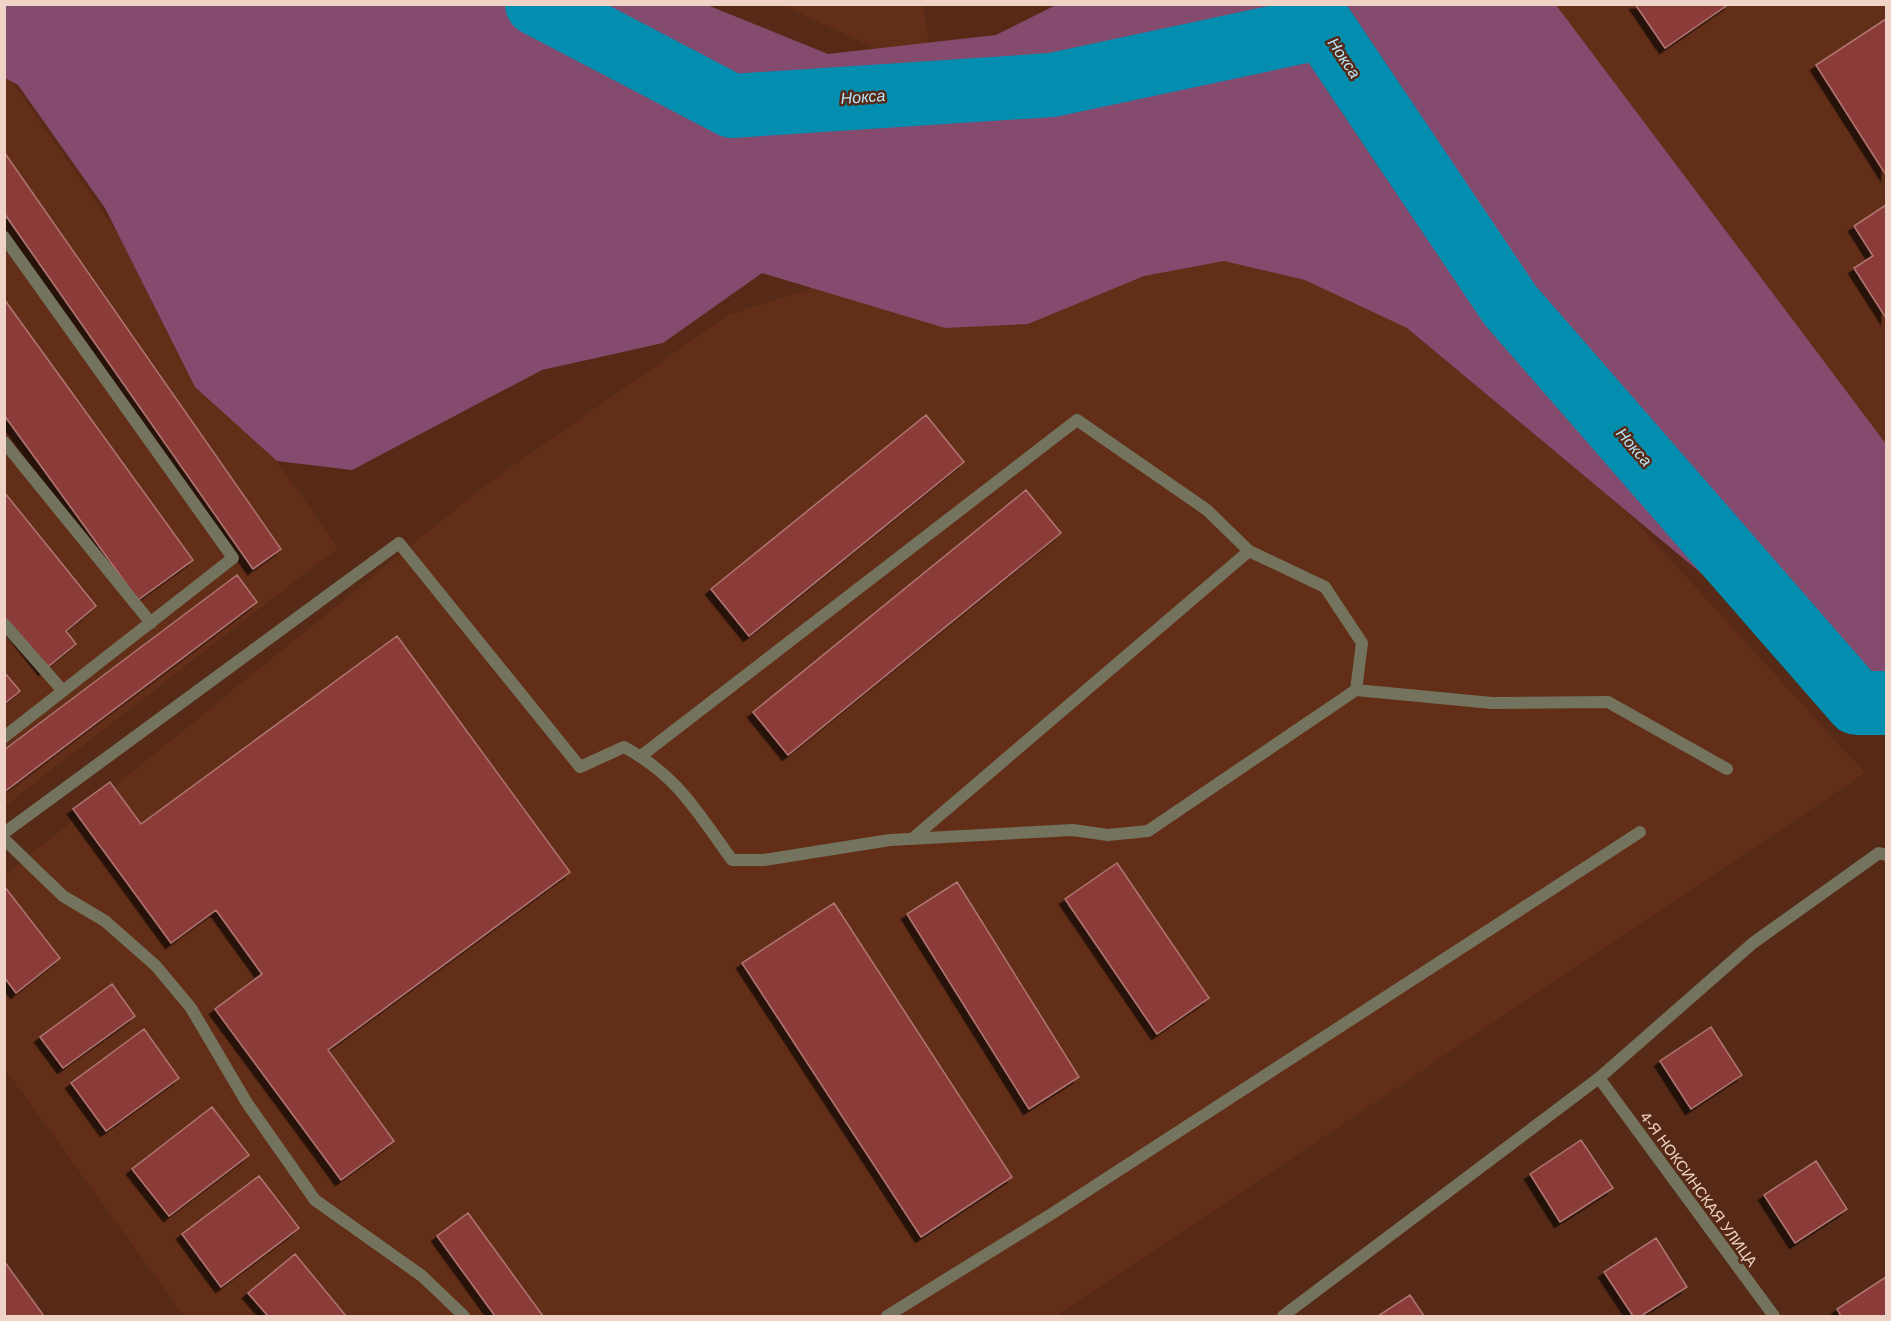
<svg xmlns="http://www.w3.org/2000/svg" width="1891" height="1321" viewBox="0 0 1891 1321" font-family="Helvetica,sans-serif">
  <style>
    .built { fill: #622e17 }
    .green { fill: #854b6f }
    .lines { fill: none; stroke-linecap: round; stroke-linejoin: round }
    .river { stroke: #038daf; stroke-width: 64 }
    .building { fill: #8b3a39; stroke: #af7673; stroke-width: 1.5; filter: url(#shadow) }
    .lane { stroke: #74735d; stroke-width: 12 }
    .street { stroke: #74735d; stroke-width: 12 }
    .labels { text-anchor: middle; dominant-baseline: central; stroke-width: 5; stroke-linejoin: round; paint-order: stroke }
    .street-label { font-size: 15px; fill: #f0d3c7; stroke: #562a16 }
    .water-label { font-size: 16px; font-style: italic; fill: #b5e6f9; stroke: #562a16 }
  </style>
  <defs>
    <filter id="shadow"><feDropShadow dx="-5.5" dy="5.5" stdDeviation="0" flood-color="#0009"/></filter>
  </defs>
  <rect width="100%" height="100%" fill="#562a16"/>
  <!-- built -->
  <path class="built" d="M783 5H923L929 44 889 55Z
    M1542 5H1886V466Z
    M4 70 338 548 5 806H4Z
    M1286 138 1865 773 1057 1316H184L5 1069 4 876 484 486 728 315Z"/>
  <!-- green -->
  <path class="green" d="M4 5H707L828 54 996 35 1056 5H1556L1886 444V679L1856 678 1800 628 1708 579 1407 328 1305 280 1224 261 1144 276 1028 324 945 328 762 273 663 343 542 370 352 470 277 461 195 387 105 208 18 85 5 78Z"/>
  <g class="lines">
    <!-- river -->
    <path class="river" d="M537 4 732 106 1052 85 1323 27 1510 305 1857 703H1886"/>
  </g>
  <!-- building -->
  <path class="building" d="M1635 4H1729L1665 48Z
    M1886 19V175L1816 65Z
    M4 152 281 549 253 569 4 213Z
    M1886 205V318L1854 268 1873 256 1854 226Z
    M4 299 193 560 138 600 4 415Z
    M926 415 964 462 749 636 711 589Z
    M1026 490 1061 533 788 755 753 712Z
    M4 492 96 606 66 631 76 644 44 670 4 620Z
    M237 575 257 602 4 792V750Z
    M397 636 570 872 328 1050 394 1141 341 1180 215 1009 262 974 216 910 171 943 73 809 110 782 141 824Z
    M4 672 20 691 4 704Z
    M1117 863 1209 998 1157 1034 1065 899Z
    M957 882 1079 1077 1029 1109 907 914Z
    M4 886 60 958 16 993 4 977Z
    M834 903 1012 1177 921 1237 742 963Z
    M112 984 135 1016 63 1068 40 1037Z
    M1711 1027 1742 1075 1691 1109 1660 1061Z
    M144 1029 179 1078 106 1131 71 1083Z
    M212 1107 249 1155 169 1216 132 1169Z
    M1581 1140 1613 1188 1560 1222 1530 1174Z
    M1816 1161 1847 1209 1795 1243 1764 1195Z
    M259 1176 299 1228 221 1287 182 1234Z
    M468 1213 543 1316H495L437 1236Z
    M1656 1238 1687 1287 1641 1316H1633L1604 1272Z
    M295 1254 346 1316H268L248 1293Z
    M4 1261 44 1316H4Z
    M1886 1277V1316H1841L1837 1309Z
    M1410 1295 1424 1316H1378Z"/>
  <g class="lines">
    <!-- lane -->
    <path class="lane" d="M4 237 233 558 4 737
      M4 442 151 623
      M4 624 63 691
      M641 756 1077 420 1207 510 1249 551 1325 587 1362 643 1356 690 1492 703 1608 702 1727 769
      M4 833 399 543 580 767 624 747C678 776 697 812 732 860H764L890 840 1073 830 1108 835 1148 831 1356 690
      M4 839 63 896 105 921 156 966 191 1008 247 1103 315 1200 422 1276 464 1316
      M912 839 1249 551
      M1599 1078 1753 943 1879 853 1886 855
      M887 1316 1053 1213 1640 832"/>
    <!-- street -->
    <path class="street" d="M1283 1316 1599 1078 1774 1316"/>
  </g>
  <g class="labels">
    <!-- street labels -->
    <g class="street-label">
      <text transform="translate(1699 1189) rotate(54)">4-Я НОКСИНСКАЯ УЛИЦА</text>
    </g>
    <!-- water labels -->
    <g class="water-label">
      <text transform="translate(1344 58) rotate(56)">Нокса</text>
      <text transform="translate(863 97) rotate(-4)">Нокса</text>
      <text transform="translate(1634 447) rotate(49)">Нокса</text>
    </g>
  </g>
  <!-- border -->
  <rect width="1891" height="1321" fill="none" stroke="#f0d3c7" stroke-width="12"/>
</svg>
